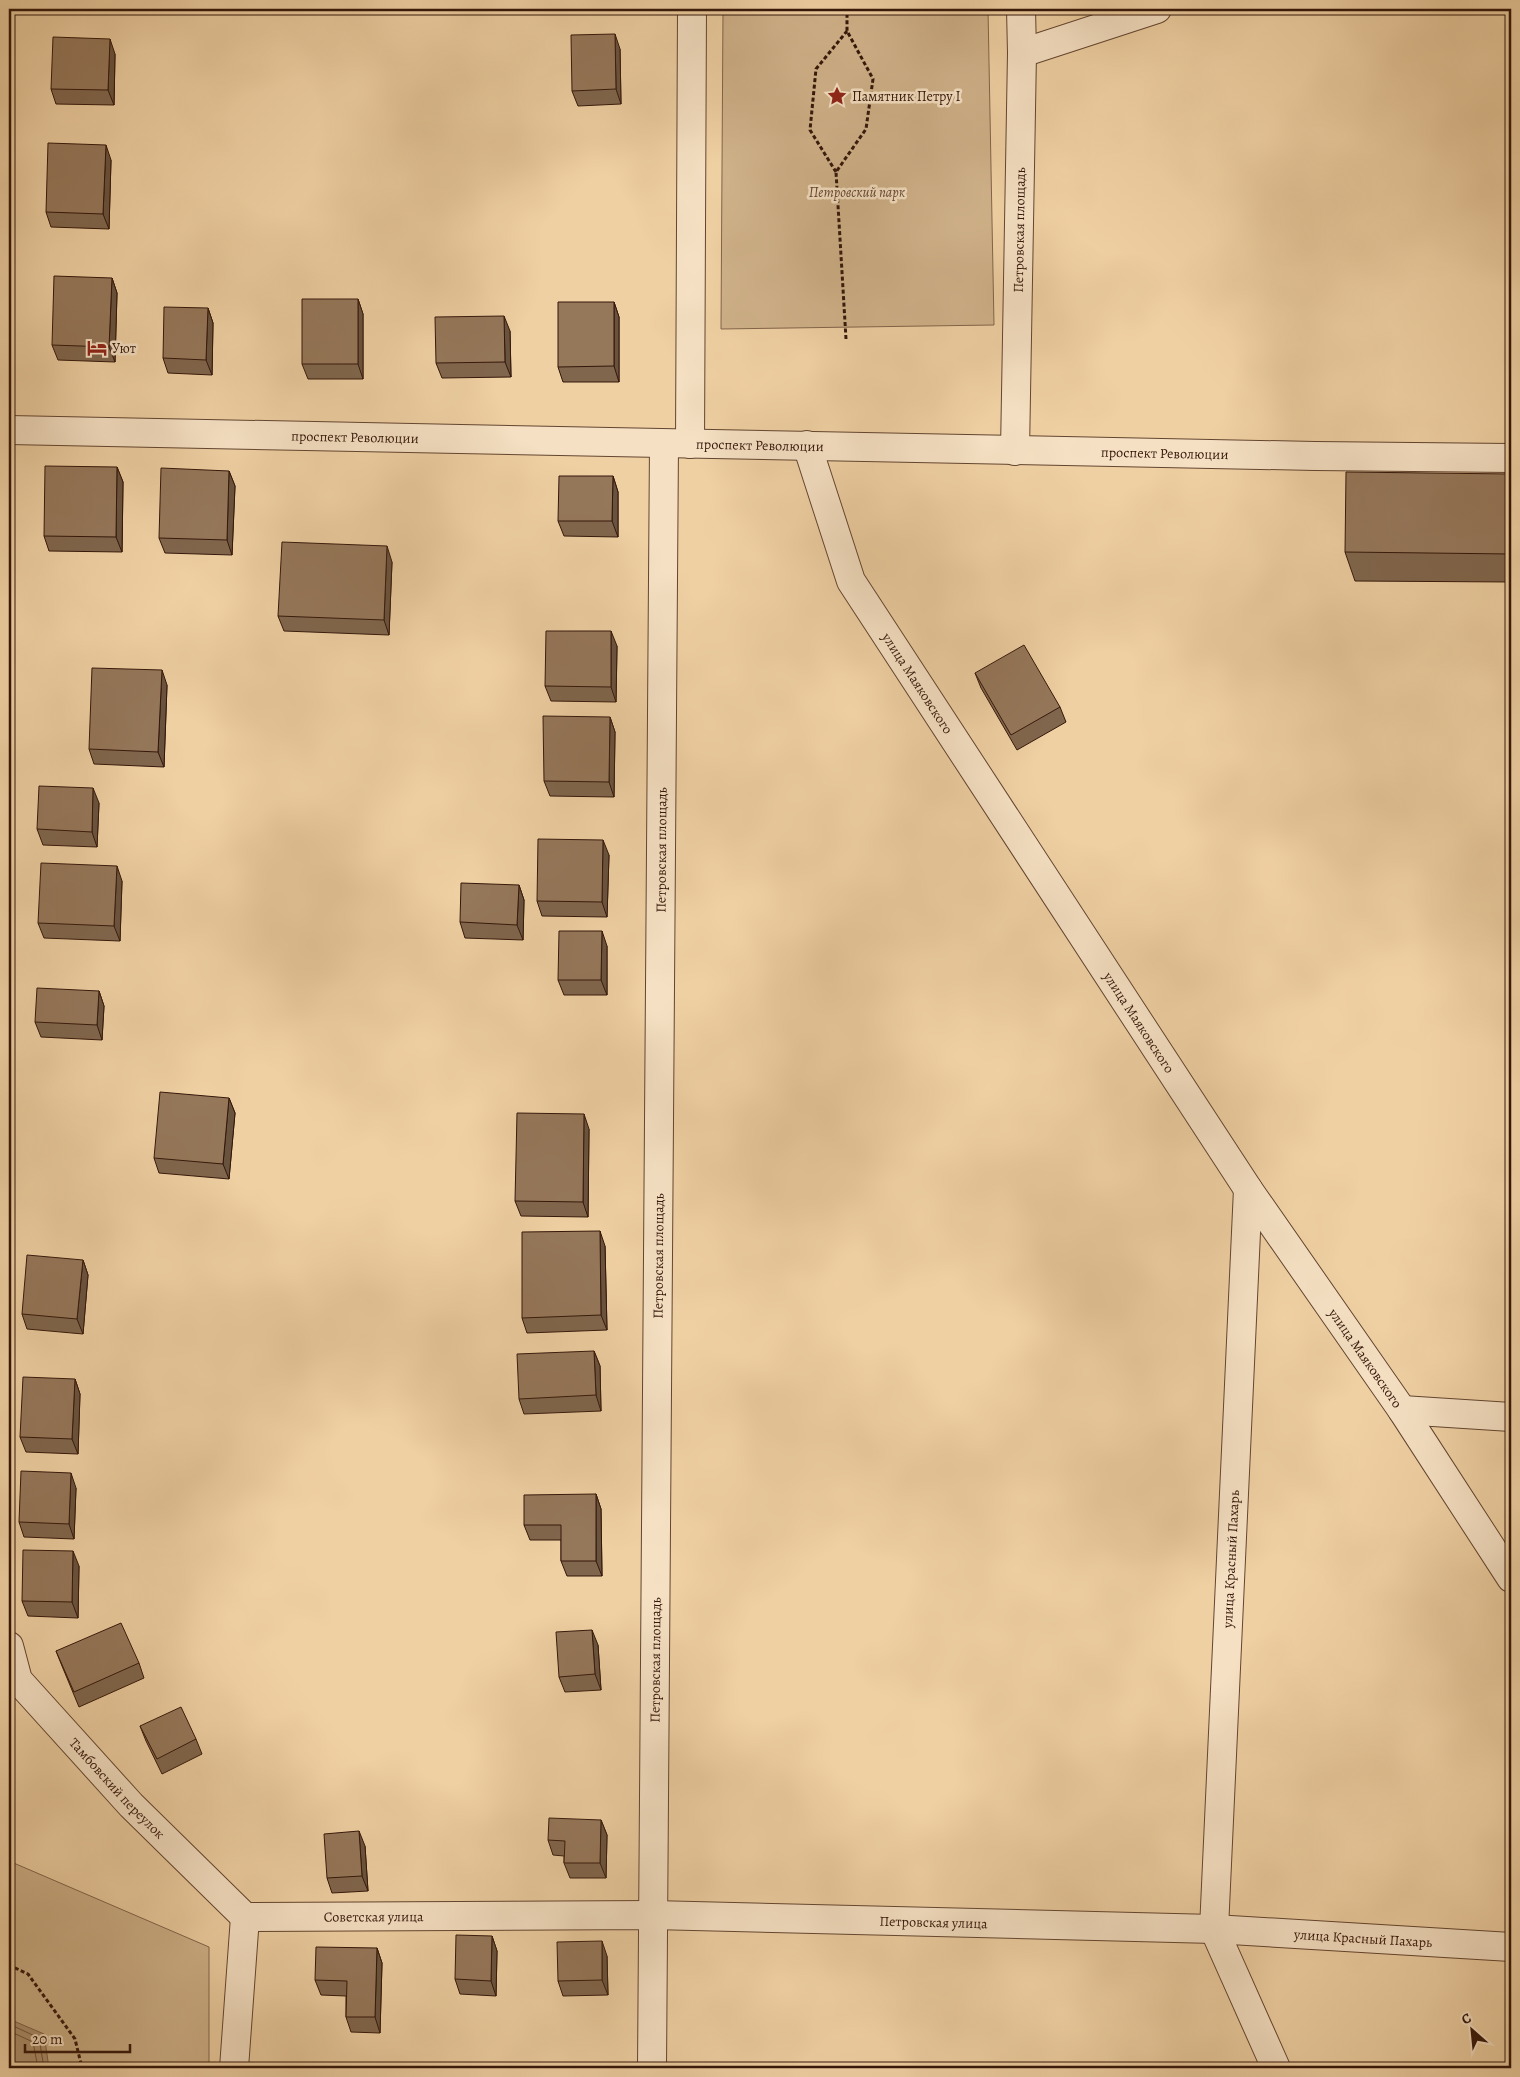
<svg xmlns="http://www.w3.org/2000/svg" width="1520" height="2077" viewBox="0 0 1520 2077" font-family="Alegreya,serif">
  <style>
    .green { fill: #cfb189; stroke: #82644a }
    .water { fill: #af916f; stroke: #7e6047 }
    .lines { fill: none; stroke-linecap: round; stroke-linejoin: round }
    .shore { stroke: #72543c; stroke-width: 1 }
    .minor-casing { stroke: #634530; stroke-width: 30 }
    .path { stroke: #34170a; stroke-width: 3; stroke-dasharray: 4 2.5; stroke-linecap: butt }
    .minor { stroke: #f5e0c3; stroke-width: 28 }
    .wall { fill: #80664d; stroke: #34170a }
    .shaded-wall { fill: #68533f; stroke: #34170a }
    .building { fill: #95775a; stroke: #34170a }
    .labels { text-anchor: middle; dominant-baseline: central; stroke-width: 5; stroke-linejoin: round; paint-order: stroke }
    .poi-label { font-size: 14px; fill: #34170a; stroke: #f5e0c3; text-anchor: start }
    .park-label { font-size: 14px; font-style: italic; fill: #624530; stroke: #f5e0c3 }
    .street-label { font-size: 14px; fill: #34170a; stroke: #f5e0c3 }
  </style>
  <rect width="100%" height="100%" fill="#efd0a3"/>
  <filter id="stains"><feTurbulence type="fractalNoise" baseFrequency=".004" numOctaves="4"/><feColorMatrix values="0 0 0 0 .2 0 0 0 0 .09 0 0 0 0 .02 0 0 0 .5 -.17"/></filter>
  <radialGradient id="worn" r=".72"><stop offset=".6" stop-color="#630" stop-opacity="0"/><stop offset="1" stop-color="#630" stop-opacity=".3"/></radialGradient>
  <!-- green -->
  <path class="green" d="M723 9H988L994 325 721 329Z
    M9 1861 209 1947V2068H9Z"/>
  <!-- water -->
  <path class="water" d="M9 2019 44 2034 49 2068H9Z"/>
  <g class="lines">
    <!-- shore -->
    <path class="shore" d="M9 2024 39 2038 44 2068
      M9 2031 33 2042 38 2068"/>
    <defs>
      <g id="minor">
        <path d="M1022 53 1157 9"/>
        <path id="s1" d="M9 430 1315 456 1511 458"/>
        <path d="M690 444 692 9"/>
        <path id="s2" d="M807 445 851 581 1248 1189 1402 1410 1511 1578"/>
        <path id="s3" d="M1015 451 1022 53 1021 9"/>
        <path d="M1248 1189 1214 1929 1276 2068"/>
        <path d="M1402 1410 1511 1417"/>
        <path id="s4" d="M9 1646 18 1680 131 1805 245 1917"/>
        <path id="s5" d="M234 2068 245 1917 653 1915 1214 1929 1511 1947"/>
        <path id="s6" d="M652 2068 664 444"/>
      </g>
    </defs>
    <!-- minor casing -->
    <use href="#minor" class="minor-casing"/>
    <!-- path -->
    <path class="path" d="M836 172 810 130 816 69 847 31
      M846 339 836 172 866 129 873 79 847 31V9
      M9 1965 28 1974 75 2039 82 2068"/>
    <!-- minor -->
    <use href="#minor" class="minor"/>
  </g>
  <!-- wall -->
  <path class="wall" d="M620 49 621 104 578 106 572 91Z
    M115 54 114 105 56 104 51 89Z
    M111 160 109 229 51 227 46 212Z
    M112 278 117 293 115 362 58 360 52 345Z
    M358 299 363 314V379H308L302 364Z
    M614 302 619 317V382H563L558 367Z
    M208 308 213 323 212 375 168 373 163 358Z
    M510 331 511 377 442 378 436 363Z
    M117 467 123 482 122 552 49 551 44 536Z
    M229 471 235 486 232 555 165 553 159 538Z
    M1511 474V582L1355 581 1345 552Z
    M613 476 618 492V537L564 536 558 521Z
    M392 562 389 635 284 631 278 616Z
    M617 646 616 702 551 701 545 686Z
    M975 673 1060 707 1066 722 1017 750 981 688Z
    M167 685 164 767 94 764 89 749Z
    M610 717 615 732 614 797 550 796 544 781Z
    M99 803 97 847 43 845 37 829Z
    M609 855 607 917 542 916 537 901Z
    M122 881 120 941 44 938 38 923Z
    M519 885 524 900 523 940 465 938 460 922Z
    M607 946V995H564L558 980Z
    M99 991 104 1006 102 1040 41 1037 35 1022Z
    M229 1098 235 1113 229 1179 159 1173 154 1158Z
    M589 1129 588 1217 521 1216 515 1201Z
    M605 1246 607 1330 527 1333 522 1318Z
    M83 1260 88 1275 83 1334 27 1329 22 1314Z
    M594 1351 600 1366 601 1411 524 1414 519 1399Z
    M75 1379 80 1394 78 1454 26 1452 20 1437Z
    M76 1488 74 1539 24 1537 19 1522Z
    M596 1494 601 1509 602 1576H567L561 1561V1540H530L524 1525Z
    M79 1566 78 1618 28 1616 22 1601Z
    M598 1645 601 1690 565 1692 559 1677Z
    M56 1651 139 1663 144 1678 79 1707 62 1666Z
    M140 1726 196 1739 202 1754 162 1774 146 1741Z
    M601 1820 607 1835 606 1878H570L564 1863V1856L553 1855 548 1840Z
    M365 1846 368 1891 332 1893 327 1878Z
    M492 1936 497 1951 496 1996 460 1994 455 1979Z
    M377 1948 382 1963 380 2033 351 2032 346 2017V1996L321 1995 315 1980Z
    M607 1956 608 1995 563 1996 558 1981Z"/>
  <!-- shaded-wall -->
  <path class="shaded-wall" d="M615 34 620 49 621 104 616 89Z
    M110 39 115 54 114 105 108 90Z
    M106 145 111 160 109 229 103 214Z
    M112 278 117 293 115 362 109 347Z
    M358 299 363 314V379L358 364Z
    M614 302 619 317V382L614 366Z
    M208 308 213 323 212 375 206 360Z
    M504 316 510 331 511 377 505 362Z
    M117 467 123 482 122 552 116 537Z
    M229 471 235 486 232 555 227 540Z
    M613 476 618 492V537L612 521Z
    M387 546 392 562 389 635 384 620Z
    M611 631 617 646 616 702 611 687Z
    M162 670 167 685 164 767 158 752Z
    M610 717 615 732 614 797 609 782Z
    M93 788 99 803 97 847 92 832Z
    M603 840 609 855 607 917 602 902Z
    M117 866 122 881 120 941 114 926Z
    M519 885 524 900 523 940 517 925Z
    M602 931 607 946V995L601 980Z
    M99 991 104 1006 102 1040 97 1025Z
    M229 1098 235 1113 229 1179 223 1164Z
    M584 1114 589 1129 588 1217 583 1202Z
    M600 1231 605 1246 607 1330 601 1315Z
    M83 1260 88 1275 83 1334 77 1319Z
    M594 1351 600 1366 601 1411 596 1395Z
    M75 1379 80 1394 78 1454 72 1439Z
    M71 1473 76 1488 74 1539 69 1524Z
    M596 1494 601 1509 602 1576 596 1561Z
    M73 1551 79 1566 78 1618 72 1602Z
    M592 1630 598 1645 601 1690 595 1674Z
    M601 1820 607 1835 606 1878 600 1863Z
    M359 1831 365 1846 368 1891 362 1876Z
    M492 1936 497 1951 496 1996 491 1981Z
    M602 1941 607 1956 608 1995 602 1980Z
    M377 1948 382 1963 380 2033 375 2017Z"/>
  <!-- building -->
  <path class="building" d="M615 34 616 89 572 91 571 35Z
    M53 37 110 39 108 90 51 89Z
    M48 143 106 145 103 214 46 212Z
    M54 276 112 278 109 347 52 345Z
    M302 299H358V364H302Z
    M558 302H614V366L558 367Z
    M164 307 208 308 206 360 163 358Z
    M504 316 505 362 436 363 435 317Z
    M45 466 117 467 116 537 44 536Z
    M161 468 229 471 227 540 159 538Z
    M1346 472 1511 474V554L1345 552Z
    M559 476H613L612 521H558Z
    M282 542 387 546 384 620 278 616Z
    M546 631H611V687L545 686Z
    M1024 645 1060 707 1011 735 975 673Z
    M92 668 162 670 158 752 89 749Z
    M543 716 610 717 609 782 544 781Z
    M39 786 93 788 92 832 37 829Z
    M538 839 603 840 602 902 537 901Z
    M41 863 117 866 114 926 38 923Z
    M461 883 519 885 517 925 460 922Z
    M559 931H602L601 980H558Z
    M37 988 99 991 97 1025 35 1022Z
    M160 1092 229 1098 223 1164 154 1158Z
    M517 1113 584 1114 583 1202 515 1201Z
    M600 1231 601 1315 522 1318V1232Z
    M27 1255 83 1260 77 1319 22 1314Z
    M594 1351 596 1395 519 1399 517 1354Z
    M23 1377 75 1379 72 1439 20 1437Z
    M21 1471 71 1473 69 1524 19 1522Z
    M596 1494V1561H561V1525H524V1495Z
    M23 1550 73 1551 72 1602 22 1601Z
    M121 1623 139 1663 74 1692 56 1651Z
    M592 1630 595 1674 559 1677 556 1632Z
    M181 1707 196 1739 157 1759 140 1726Z
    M549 1818 601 1820 600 1863H564L565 1841 548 1840Z
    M359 1831 362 1876 327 1878 324 1834Z
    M456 1935 492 1936 491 1981 455 1979Z
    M602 1941V1980L558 1981 557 1942Z
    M316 1947 377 1948 375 2017H346L347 1981 315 1980Z"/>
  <!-- icons -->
  <defs>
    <symbol id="sight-bare" viewBox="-9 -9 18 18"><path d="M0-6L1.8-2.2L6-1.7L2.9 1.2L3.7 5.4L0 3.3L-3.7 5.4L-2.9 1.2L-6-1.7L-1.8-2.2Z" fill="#8f2418" stroke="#f5e0c3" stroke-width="2.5" paint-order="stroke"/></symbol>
    <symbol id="hotel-bare" viewBox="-9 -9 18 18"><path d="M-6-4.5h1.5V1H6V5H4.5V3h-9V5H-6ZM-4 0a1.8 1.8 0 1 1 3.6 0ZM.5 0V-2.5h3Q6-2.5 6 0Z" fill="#8f2418" stroke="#f5e0c3" stroke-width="2.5" paint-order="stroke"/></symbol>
  </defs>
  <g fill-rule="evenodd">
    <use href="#sight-bare" x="823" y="82" width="28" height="28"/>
    <use href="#hotel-bare" x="83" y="334" width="28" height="28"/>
  </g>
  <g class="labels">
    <!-- poi labels -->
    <g class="poi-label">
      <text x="852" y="96">Памятник Петру I</text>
      <text x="112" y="348">Уют</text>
    </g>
    <!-- park labels -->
    <g class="park-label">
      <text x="857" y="192">Петровский парк</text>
    </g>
    <!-- street labels -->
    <g class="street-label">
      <text stroke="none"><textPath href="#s3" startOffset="221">Петровская площадь</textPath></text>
      <text stroke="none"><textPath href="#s1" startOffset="346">проспект Революции</textPath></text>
      <text stroke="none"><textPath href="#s1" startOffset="751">проспект Революции</textPath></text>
      <text stroke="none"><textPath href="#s1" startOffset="1156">проспект Революции</textPath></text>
      <text stroke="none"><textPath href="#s2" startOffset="265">улица Маяковского</textPath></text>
      <text stroke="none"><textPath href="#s6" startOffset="1218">Петровская площадь</textPath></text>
      <text stroke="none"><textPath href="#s2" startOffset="670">улица Маяковского</textPath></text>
      <text stroke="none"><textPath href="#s6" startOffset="812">Петровская площадь</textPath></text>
      <text stroke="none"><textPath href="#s2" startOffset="1075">улица Маяковского</textPath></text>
      <text transform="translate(1231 1559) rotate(-87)">улица Красный Пахарь</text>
      <text stroke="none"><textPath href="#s6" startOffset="408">Петровская площадь</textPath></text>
      <text stroke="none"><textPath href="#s4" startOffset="182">Тамбовский переулок</textPath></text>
      <text stroke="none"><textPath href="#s5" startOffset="280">Советская улица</textPath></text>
      <text stroke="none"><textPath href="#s5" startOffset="840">Петровская улица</textPath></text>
      <text stroke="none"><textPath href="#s5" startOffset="1270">улица Красный Пахарь</textPath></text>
    </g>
  </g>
  <!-- margin -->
  <rect width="1520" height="2077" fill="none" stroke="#efd0a3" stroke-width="30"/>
  <rect x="10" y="10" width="1500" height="2057" fill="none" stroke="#34170a" stroke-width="2.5"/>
  <rect x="15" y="15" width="1490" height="2047" fill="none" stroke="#34170a"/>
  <!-- north arrow -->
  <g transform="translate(1472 2030) rotate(333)" stroke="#f5e0c3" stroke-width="4" paint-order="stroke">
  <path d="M0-4L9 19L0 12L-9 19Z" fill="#34170a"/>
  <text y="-8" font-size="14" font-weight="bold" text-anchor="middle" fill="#34170a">С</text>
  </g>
  <!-- scale -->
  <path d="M25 2044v8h105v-8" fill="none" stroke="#34170a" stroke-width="2.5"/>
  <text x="32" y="2044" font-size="15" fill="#34170a" stroke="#f5e0c3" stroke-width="4" paint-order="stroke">20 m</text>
  <rect width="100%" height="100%" filter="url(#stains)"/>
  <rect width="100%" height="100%" fill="url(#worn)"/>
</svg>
